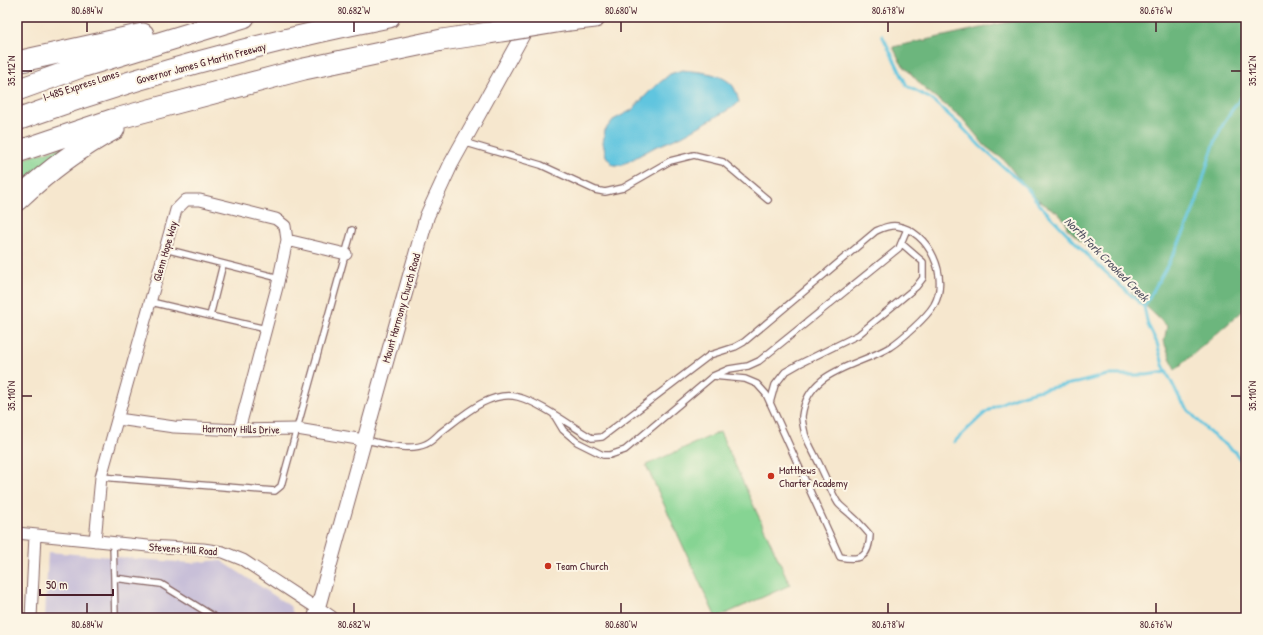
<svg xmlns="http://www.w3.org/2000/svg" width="1263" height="635" viewBox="0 0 1263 635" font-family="'Patrick Hand',sans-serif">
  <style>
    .industrial { fill: #c8bfd8 }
    .green { fill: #86d493; stroke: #687a5f }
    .forest { fill: #6cb67d; stroke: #5b6a54 }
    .water { fill: #61c5df; stroke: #567285 }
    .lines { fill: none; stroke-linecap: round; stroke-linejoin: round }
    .stream { stroke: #61c5df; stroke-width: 3 }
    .service-casing { stroke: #866564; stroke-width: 8 }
    .minor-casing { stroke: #866564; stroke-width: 13 }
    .tertiary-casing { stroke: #866564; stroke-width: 16 }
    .motorway-casing { stroke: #866564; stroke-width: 23 }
    .service { stroke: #fff; stroke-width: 5.5 }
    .minor { stroke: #fff; stroke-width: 11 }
    .tertiary { stroke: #fff; stroke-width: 14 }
    .motorway { stroke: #fff; stroke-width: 21 }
    .motorway-bridge-casing { stroke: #866564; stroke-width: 23; stroke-linecap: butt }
    .motorway-bridge { stroke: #fff; stroke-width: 21 }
    .ticks { fill: none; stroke: #4a1f2b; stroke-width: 1.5 }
    .poi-dot { fill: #c8321e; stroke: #fcf5e5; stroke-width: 1.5 }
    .labels { text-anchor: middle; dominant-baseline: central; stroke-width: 4; stroke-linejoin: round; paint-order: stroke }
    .street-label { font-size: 11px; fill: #4a1f2b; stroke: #fcf5e5 }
    .poi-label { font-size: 11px; fill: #4a1f2b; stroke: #fcf5e5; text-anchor: start }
    .water-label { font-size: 12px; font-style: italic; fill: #515161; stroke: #fcf5e5 }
    .neatline { fill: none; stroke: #4a1f2b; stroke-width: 1.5 }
    .ticks-label { font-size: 10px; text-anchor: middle; fill: #4a1f2b }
  </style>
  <rect width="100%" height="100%" fill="#fcf5e5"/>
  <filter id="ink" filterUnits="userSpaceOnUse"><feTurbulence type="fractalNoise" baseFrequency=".025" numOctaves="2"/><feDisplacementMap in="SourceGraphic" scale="8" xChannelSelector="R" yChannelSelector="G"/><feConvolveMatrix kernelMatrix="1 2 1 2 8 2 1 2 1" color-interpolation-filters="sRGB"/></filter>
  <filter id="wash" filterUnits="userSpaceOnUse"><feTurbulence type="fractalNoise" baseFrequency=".012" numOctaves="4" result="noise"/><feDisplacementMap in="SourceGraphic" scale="16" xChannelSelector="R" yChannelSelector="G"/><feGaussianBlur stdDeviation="0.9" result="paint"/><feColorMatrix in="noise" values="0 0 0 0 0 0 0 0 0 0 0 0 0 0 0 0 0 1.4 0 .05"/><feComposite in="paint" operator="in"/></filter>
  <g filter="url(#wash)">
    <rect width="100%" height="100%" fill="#f6e7ce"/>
    <!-- industrial -->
    <path class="industrial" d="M48 552 191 563 220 560 290 606 295 618H45Z"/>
    <!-- green -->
    <path class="green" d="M62 147 65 154 17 193V161Z
      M720 432 790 585 716 618 646 465Z"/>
    <!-- forest -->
    <path class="forest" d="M1032 17H1246V308L1175 370 1164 342 1167 326 1133 294 1131 286 1067 228 1066 222 1057 212 1042 203 1027 189 1004 160 985 146 962 118 926 90 901 63 893 47Z"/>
    <!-- water -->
    <path class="water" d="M682 70C697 72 717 72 729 82 735 86 737 95 739 102L735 106 682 136 653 148 622 165H613L606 156 603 143 605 130 613 120 632 110 650 91 670 74Z"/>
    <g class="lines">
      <!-- stream -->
      <path class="stream" d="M882 35 907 86 931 99 960 125 980 146 1027 188 1040 205 1091 259 1144 307 1148 325 1157 343 1163 365 1181 401 1189 411 1210 433 1234 451 1240 459 1245 468 1246 488
        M1144 307C1164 272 1184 238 1197 200 1204 177 1209 154 1219 133 1225 118 1236 104 1246 92
        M954 442C964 433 974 422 985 413 1010 394 1045 389 1075 383H1077L1107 375H1147L1167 372"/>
    </g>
  </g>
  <g filter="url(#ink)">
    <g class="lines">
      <defs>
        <path id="service" d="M463 142 541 165 595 190 605 192 623 188 670 161 694 155 723 162 768 200
          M165 249 279 278
          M151 302 266 329
          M210 316 223 264
          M770 403 775 385 785 372 799 364 858 335 916 287 923 278V262L901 243
          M554 415 563 430 577 442 603 455H610L625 450 713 376 729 369 748 366 759 361 899 248 907 229
          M365 440C382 443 409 452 426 444 431 442 436 437 440 433 460 418 490 389 518 397 541 403 571 426 592 438L602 437 710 355 735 347 744 342 876 231C883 228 889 225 897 226 929 231 950 277 934 305 926 318 902 339 890 347 857 367 808 369 802 416 802 422 804 429 805 434 809 446 817 458 822 470 827 480 832 494 838 503 841 507 847 511 851 515 858 521 864 528 870 535 869 557 861 561 840 557L766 394 757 384 745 379 713 376
          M101 477 275 491 281 486 352 230
          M113 543 114 578 161 584 216 618
          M114 578 115 618"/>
        <path id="minor" d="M287 240 346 254
          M118 419 174 427 239 430 297 429 364 440
          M17 533 148 546 203 549 223 552 243 560 318 609
          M95 541 101 477 176 210 186 200H200L276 219 285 226 287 240 277 287 239 430
          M31 618 35 535"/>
        <path id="tertiary" d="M318 609 331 618
          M315 618 409 279 427 216 451 164 529 23"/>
        <path id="motorway" d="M569 20 595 17
          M17 62 143 34
          M17 90 81 67 244 17
          M17 120C138 76 263 42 389 17
          M17 152 112 120 304 69 442 40 489 33
          M17 200C47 172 78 148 114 129"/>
      </defs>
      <!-- service casing -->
      <use href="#service" class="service-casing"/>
      <!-- minor casing -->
      <use href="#minor" class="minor-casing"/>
      <!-- tertiary casing -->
      <use href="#tertiary" class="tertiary-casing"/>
      <!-- motorway casing -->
      <use href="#motorway" class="motorway-casing"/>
      <!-- service -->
      <use href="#service" class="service"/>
      <!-- minor -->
      <use href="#minor" class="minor"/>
      <!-- tertiary -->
      <use href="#tertiary" class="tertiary"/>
      <!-- motorway -->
      <use href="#motorway" class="motorway"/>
      <defs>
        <path id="motorway-bridge" d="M489 33 569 20"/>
      </defs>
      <!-- motorway-bridge casing -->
      <use href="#motorway-bridge" class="motorway-bridge-casing"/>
      <!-- motorway-bridge -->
      <use href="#motorway-bridge" class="motorway-bridge"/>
    </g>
  </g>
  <!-- ticks -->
  <path class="ticks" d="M87 22V32M354 22V32M621 22V32M888 22V32M1156 22V32M22 71H32M1231 71H1241M22 396H32M1231 396H1241M87 603V613M354 603V613M621 603V613M888 603V613M1156 603V613"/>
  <!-- markers -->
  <g class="poi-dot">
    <circle cx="771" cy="476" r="4"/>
    <circle cx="548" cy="566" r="4"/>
  </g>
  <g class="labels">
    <!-- street labels -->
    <g class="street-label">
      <text transform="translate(201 63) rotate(-15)">Governor James G Martin Freeway</text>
      <text transform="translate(81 85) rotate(-18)">I-485 Express Lanes</text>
      <text transform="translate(165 251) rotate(-74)">Glenn Hope Way</text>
      <text transform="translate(401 308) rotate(-74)">Mount Harmony Church Road</text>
      <text transform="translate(241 429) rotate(1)">Harmony Hills Drive</text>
      <text transform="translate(183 549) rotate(4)">Stevens Mill Road</text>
    </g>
    <!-- poi labels -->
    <g class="poi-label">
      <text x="779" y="470">Matthews<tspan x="779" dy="13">Charter Academy</tspan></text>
      <text x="556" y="566">Team Church</text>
    </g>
    <!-- water labels -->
    <g class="water-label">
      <text transform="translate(1107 259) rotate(45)">North Fork Crooked Creek</text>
    </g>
  </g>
  <!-- margin -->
  <rect width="1263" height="635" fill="none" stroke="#fcf5e5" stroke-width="44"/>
  <!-- scale -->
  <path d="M40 589v6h73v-6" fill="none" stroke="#4a1f2b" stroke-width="2"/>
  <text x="46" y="589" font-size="12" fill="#4a1f2b" stroke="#fcf5e5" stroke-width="3" paint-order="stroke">50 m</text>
  <rect x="22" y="22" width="1219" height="591" class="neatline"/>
  <g class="ticks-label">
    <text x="87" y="14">80.684°W</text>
    <text x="354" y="14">80.682°W</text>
    <text x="621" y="14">80.680°W</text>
    <text x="888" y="14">80.678°W</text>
    <text x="1156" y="14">80.676°W</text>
    <text transform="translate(11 71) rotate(-90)" y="4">35.112°N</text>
    <text transform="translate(1252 71) rotate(-90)" y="4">35.112°N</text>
    <text transform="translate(11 396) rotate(-90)" y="4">35.110°N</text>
    <text transform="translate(1252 396) rotate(-90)" y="4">35.110°N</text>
    <text x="87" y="628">80.684°W</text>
    <text x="354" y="628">80.682°W</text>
    <text x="621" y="628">80.680°W</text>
    <text x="888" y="628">80.678°W</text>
    <text x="1156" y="628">80.676°W</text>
  </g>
</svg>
